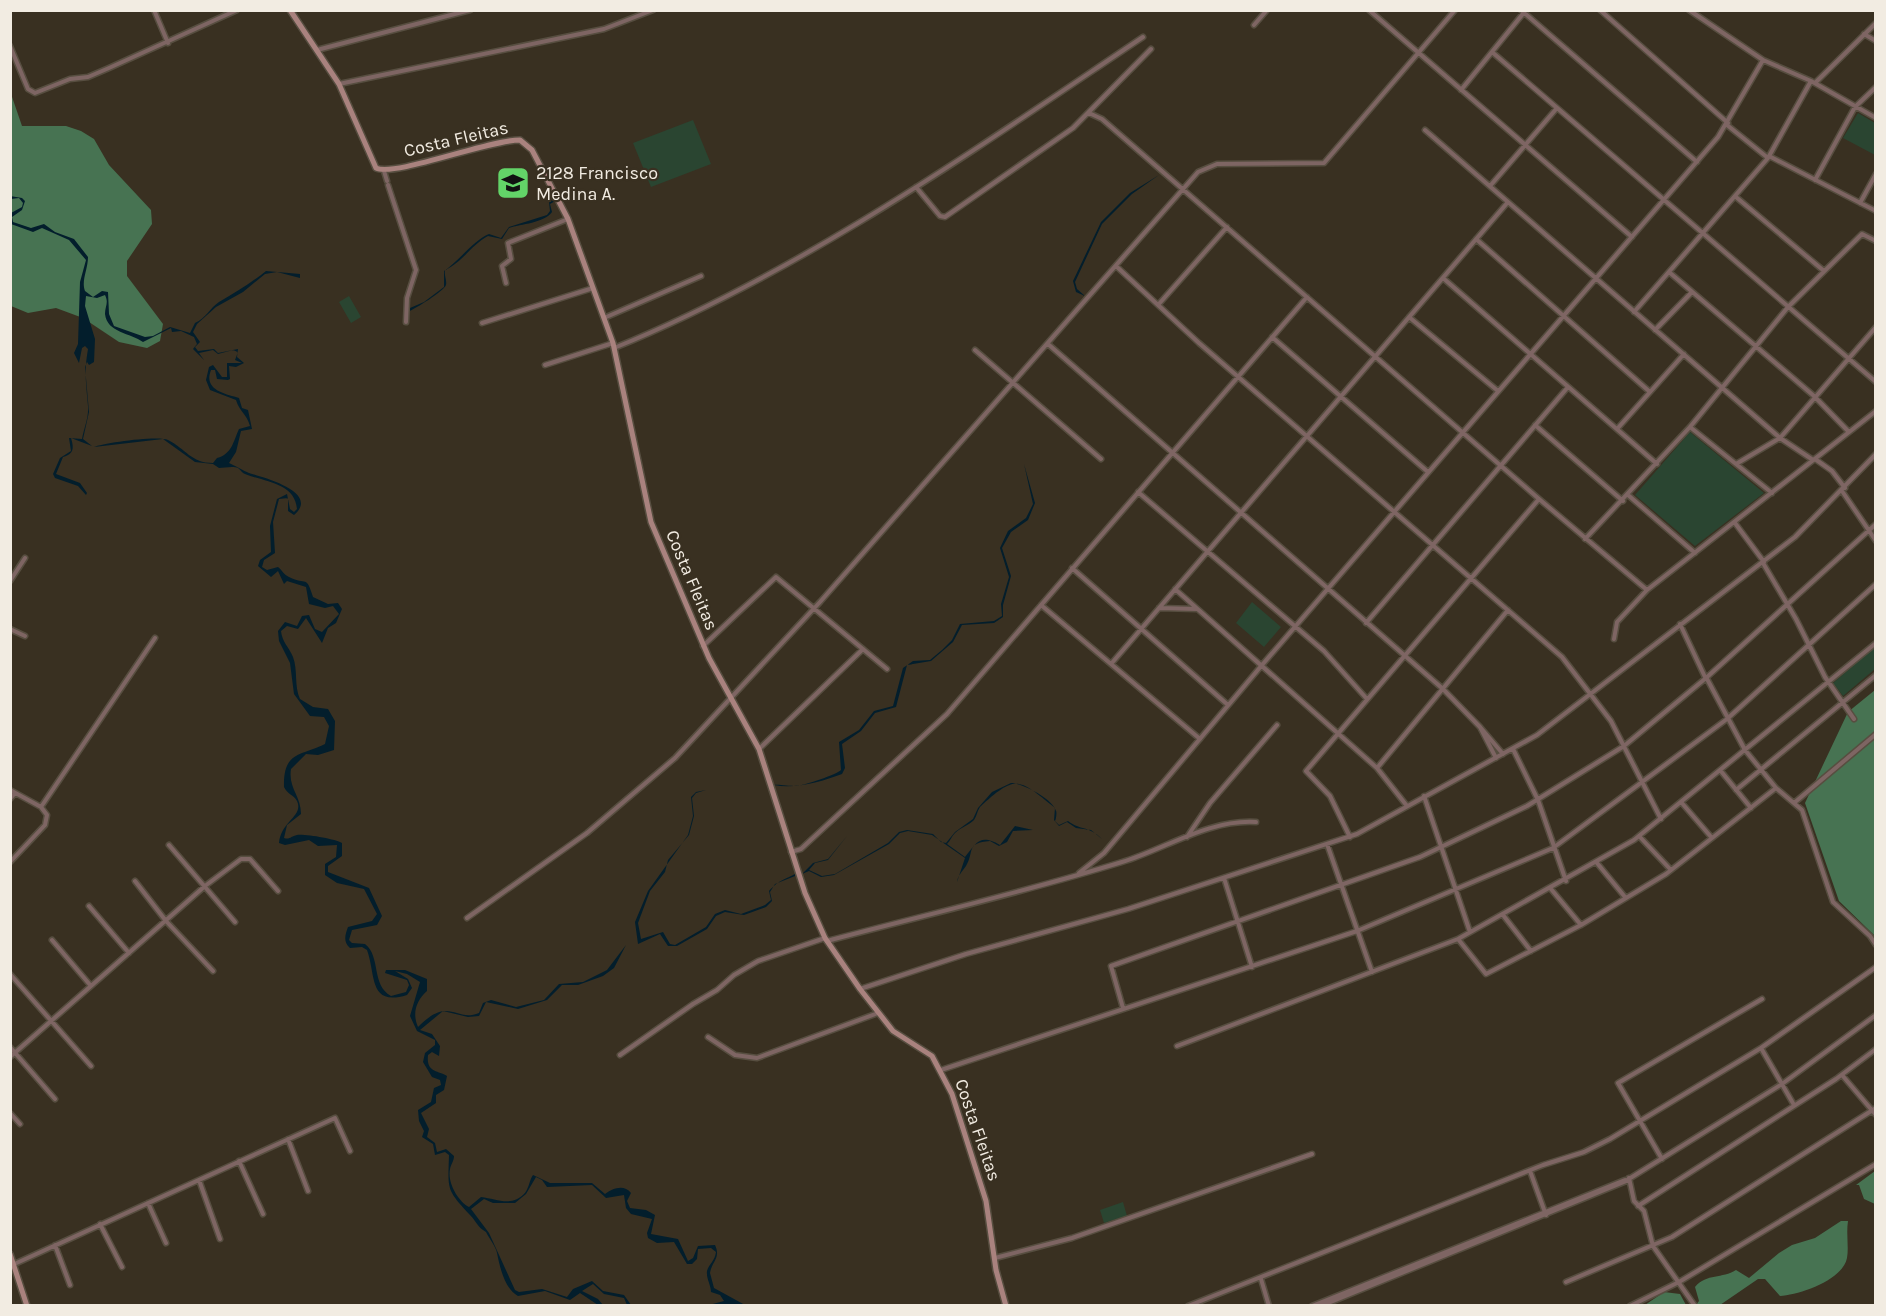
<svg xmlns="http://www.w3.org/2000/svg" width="1886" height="1316" viewBox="0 0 1886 1316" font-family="Karla,sans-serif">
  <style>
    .green { fill: #2a4531 }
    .forest { fill: #477352 }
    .water { fill: #031e2c }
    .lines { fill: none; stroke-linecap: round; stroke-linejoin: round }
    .minor-casing { stroke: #574e40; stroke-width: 7 }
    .secondary-casing { stroke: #574e40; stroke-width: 8 }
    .minor { stroke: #7e6563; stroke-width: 4 }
    .secondary { stroke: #a9827e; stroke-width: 5 }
    .labels { text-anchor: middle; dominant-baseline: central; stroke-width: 4.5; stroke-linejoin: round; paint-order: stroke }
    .street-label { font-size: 18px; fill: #f2ece2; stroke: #393021 }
    .poi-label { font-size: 18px; fill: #f2ece2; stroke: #393021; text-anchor: start }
  </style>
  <rect width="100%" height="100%" fill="#393021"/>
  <!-- green -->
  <path class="green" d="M1858 113 1875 123V155L1843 138Z
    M693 120 711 164 651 187 633 143Z
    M349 296 361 317 351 323 339 302Z
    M1690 432 1764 493 1695 546 1635 495Z
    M1252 602 1281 627 1264 647 1236 623Z
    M1875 647V669L1843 696 1833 683Z
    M1123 1202 1127 1216 1104 1223 1100 1210Z"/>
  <!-- forest -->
  <path class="forest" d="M10 91 22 126H66L81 131 94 139 109 165 151 210 152 224 127 261V276L163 324 160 341 147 348 119 342 83 318 56 308 28 313 11 306Z
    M1875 690V936L1839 901 1805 803 1848 712Z
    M1875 1171V1204L1864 1199 1859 1185H1856Z
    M1841 1221H1848C1846 1234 1849 1247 1847 1258 1843 1280 1799 1295 1780 1296L1765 1279H1758L1720 1305 1695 1306 1699 1301 1695 1287C1707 1273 1722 1279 1736 1270L1749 1278 1779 1253 1792 1245 1815 1238Z
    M1664 1292 1680 1294 1686 1305H1645Z"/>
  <!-- water -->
  <path class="water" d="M1159 175 1132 194 1102 224 1075 282 1077 289 1085 296 1076 292 1073 281 1101 222 1130 193Z
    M10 196 22 198 25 201 22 210 12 217 13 222 31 228 44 224 55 232 74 239 88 257C88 269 81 281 85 291L93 297 102 291 108 292 109 314 114 326 145 337 153 336 170 327 190 333 195 323C206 318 210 308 219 302 236 292 251 283 266 271L300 274V278L277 272 265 274 243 292 216 307 197 324 193 332 200 342 195 347 198 351 214 349 218 353 238 349 237 357 244 363 236 367 229 366 230 379 228 380 217 379 215 370H211C203 390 225 394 239 398L242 408 248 410 252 429 241 431 236 452 229 463C234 465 244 471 249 473 262 477 321 492 294 515L288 511V498L279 499 273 522 275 553 264 560 262 567 267 570 278 567C282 570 284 575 289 577 307 586 306 574 313 597L328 604 338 603 342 609 336 623 328 628 322 643 306 618 298 629 287 626 281 631C282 642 289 647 293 657 298 670 294 686 300 699L313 707 328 709 335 721 334 750 318 755 306 754 291 769C288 788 301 796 301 814L287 825 284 838C290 840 291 836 297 835 306 834 335 839 342 843V856L328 866V872L369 888 382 916 377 925 352 930 349 940 352 943 365 944C381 956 371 985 391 996L406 992 409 985 407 980 385 973 386 970H405L427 979V991C416 1001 412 1013 418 1027 450 995 455 1023 479 1013L483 1003 491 1000 516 1007 544 1000 559 984 583 982 607 970 626 945 614 968 603 976 578 985H562L547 1000 518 1009 486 1002 479 1016 468 1017 443 1011 420 1030 432 1034 440 1046 439 1056 432 1052 428 1055C426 1073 438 1070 447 1076L444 1090 436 1095V1103L421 1113 429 1129 427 1137 435 1143 437 1152 446 1149 454 1156C454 1161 451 1164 450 1169 447 1182 458 1201 469 1207L481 1197C497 1199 511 1207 524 1194 529 1189 529 1181 533 1175L550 1183H592L605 1194C613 1188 624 1184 631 1193L627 1201 630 1208 646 1210 655 1215 651 1234 678 1239 688 1261 693 1258 698 1246 715 1245C721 1258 712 1261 710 1273L714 1288 745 1305H709L724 1301 720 1295 711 1292C711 1285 706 1278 707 1271 709 1264 715 1261 716 1252L711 1248 698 1249 697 1259 692 1264H687L674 1242 657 1243 648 1238 647 1233 652 1219 631 1214 626 1208 624 1195 606 1198 592 1185 547 1187 542 1180 536 1177 526 1194 515 1203H493L484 1199 471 1209 489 1233 515 1290 519 1292 542 1289 567 1297 573 1289 592 1281 603 1291 624 1295 631 1305H627L624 1298 604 1294 593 1284 582 1291 598 1299 603 1305H598L580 1293 570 1300 545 1291 518 1296C504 1288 500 1267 497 1253 496 1247 489 1238 486 1232 477 1227 477 1222 470 1215 446 1189 448 1190 449 1155L445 1152 435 1155 433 1144 422 1137 424 1131 419 1121 418 1110 431 1102 434 1088 441 1085 440 1080 432 1077 423 1062 425 1053 435 1045V1040L417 1031 410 1016 420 982 407 974 395 971 408 979 412 988 407 995C368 1007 376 974 367 950L362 947 350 948C343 942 345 935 348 927L372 921 377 914 364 889 337 883 325 875V864L336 857 337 845 318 846 309 840 285 845 279 843C281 821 304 816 297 801 294 795 287 794 284 787 283 751 301 756 325 744L329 726 324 717 310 716 294 694 290 663 279 641 278 631 285 622 297 626 302 616 309 615 315 629 322 632 339 614 333 606 325 608 309 604 306 587 287 581 284 584 278 571 271 577 258 566 260 560 271 552 270 526 277 499 287 494 290 509 294 512 297 509C295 483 265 482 245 474 242 473 241 470 238 468 233 466 224 468 219 468L213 464 195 462 163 439 94 447C102 443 159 435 168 440 186 449 191 463 213 463L217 458C232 454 233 442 239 429L250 426C247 414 239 411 236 400L210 390 206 380 209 367 213 365 222 377H227V363H242L235 360 238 352 233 350 218 354 213 350 199 353 204 360 193 349 197 344 194 337 181 331 172 332 171 328 143 342C131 333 107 333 105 314 105 306 109 303 105 295L97 298 86 296 85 306 95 339 94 362 89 365 87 362 85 367 89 412 83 439 92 446 71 438C74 448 74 454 63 457L56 474 80 483 87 493 86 495 78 486 55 478 53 474 60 458 71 451 69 438 82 439C84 428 89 417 88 406 86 383 84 371 88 349L85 346 82 348 79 363 74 353 78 344 80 282 86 260 69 240 42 228 33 232 11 224V213L22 207 23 203 19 198 11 199Z
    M555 197 557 200 550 204 552 212C544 223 521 224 509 228L502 239 488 236C471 245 463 262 445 270 444 276 447 280 446 285 443 292 416 308 408 312L410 308 424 302 444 287V271C459 261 475 239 489 234L501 238 509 227 547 215 550 211 549 202Z
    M1024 464 1035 503 1028 520 1011 532 1002 548 1011 576 1003 605V617L994 623 962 625 953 642 931 661 907 665 896 707 875 713 861 731 842 744 845 768 842 774C821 782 795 789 774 785 777 784 789 786 796 786 803 786 838 774 841 770L839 742 859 730 874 711 893 706 903 668 913 661 930 660 942 650 952 640 960 624 994 621 1002 616 1001 604 1009 577 1000 548 1008 531 1026 518 1033 504Z
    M1011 783C1023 783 1054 800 1056 811 1057 812 1056 820 1055 821L1059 825 1068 821C1081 831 1088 825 1102 839L1091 830 1076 828 1067 822 1059 826 1054 820 1055 808C1018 778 1016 774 980 807 977 811 977 816 974 820 969 825 960 828 955 833 952 836 950 841 947 844L965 857C976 844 979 833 1000 845L1015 826 1033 830 1013 831 1007 842 999 846 990 841C965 843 975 851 966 866 962 872 958 875 957 882L965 858 932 835 908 831 900 833 889 844 834 875 821 877 809 871 802 874 813 863 828 859 847 836 828 860 815 863 809 870 822 876 835 874 888 843 899 832 907 830 933 834 941 842 946 843 955 832 973 819 978 808 992 792Z
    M706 790 696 793 692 798 694 816 689 835 668 860 665 872 650 891 638 923 641 939 663 932 670 944 675 945 706 927 715 914 725 910 741 914 765 905 771 900 769 891C779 880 782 881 795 874V876L775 884 770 892 772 901 766 907 744 915 725 912 716 916 707 929 677 946H668L660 934 638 944 635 922 648 891 688 835 693 816 691 797 696 792Z"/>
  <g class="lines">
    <defs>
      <path id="minor" d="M154 10 168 43
        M1369 10 1632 237
        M1521 10 1697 162
        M1600 10 1728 123
        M1689 10 1763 60 1811 81 1876 118
        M1254 25 1267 10
        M1864 34 1876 41
        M10 46 28 89 35 93 70 79 88 77 109 68 237 10
        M317 50 470 10
        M1492 52 1876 382
        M1815 83 1876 23
        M339 84 604 29 653 10
        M1461 90 1526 10
        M1089 113 1102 119 1539 499 1647 590
        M1727 125 1768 158
        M1425 130 1780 438 1813 460
        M1769 156 1876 211
        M384 171 387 181
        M1815 180 1855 107 1876 87
        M388 185 416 270 407 298 406 322
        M1490 186 1557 108
        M916 187 940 216 945 217 1073 128 1151 49
        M1736 197 1824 271
        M1860 203 1876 174
        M1476 239 1650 392
        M1116 266 1199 343 1562 657 1611 721 1661 819
        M1669 272 1814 396 1849 432
        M1443 278 1657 464
        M506 283 502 266 511 259 508 243 568 219
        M1158 305 1227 227
        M1634 312 1768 158 1811 81
        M1409 317 1498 391
        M604 318 701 276
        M482 323 593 288
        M1655 330 1692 292
        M1272 337 1428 472
        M1048 344 1443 689 1480 727
        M614 348C803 271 974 150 1143 37
        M975 350 1101 459
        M545 365 613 343
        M1535 425 1623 501
        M1690 427 1772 493
        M1617 429 1684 354
        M1815 459 1832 471 1845 488
        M1736 464 1780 438 1876 327
        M1842 491 1876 541
        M1138 492 1324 651 1367 699
        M1628 495 1695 553
        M1735 523 1764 562
        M1585 539 1690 427 1788 307 1862 234 1876 241
        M1763 563 1796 619 1825 677 1854 719
        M1072 568 1228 705
        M10 581 25 558
        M1175 589 1377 768 1407 806
        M1041 605 1200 739
        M1159 608 1197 609
        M1366 623 1568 387
        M1680 624 1705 677
        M10 629 25 636
        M1614 639 1617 622 1647 590 1876 411
        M703 646 776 577 887 669
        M1111 664 1508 202
        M1706 677 1745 750 1776 788 1802 810 1833 902 1870 936 1876 945
        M759 749 863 649
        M1513 749 1538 800 1566 881
        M1496 758 1480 727 1503 754
        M1377 768 1508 610
        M1720 770 1751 808
        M10 790 41 807 155 638
        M1736 790 1876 675
        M1424 796 1470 932
        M10 799 15 793
        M1681 802 1712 838
        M1794 803 1876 734
        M1639 836 1671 870
        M1187 837 1210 803 1277 725
        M1350 837 1330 796 1306 771 1539 499
        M1327 844 1372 972
        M169 845 235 922
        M791 852 801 849 947 714 1307 297
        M10 862 45 825 47 815 41 807
        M1597 863 1625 897
        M1079 873 1104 853 1262 665 1718 137 1763 60
        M1224 878 1252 967
        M135 881 166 921 213 971
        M1551 889 1581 925
        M89 906 129 953
        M1503 915 1531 951
        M467 918 587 833 675 758 820 602 1198 172 1217 164 1324 163 1455 10
        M1458 939 1486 974 1581 925 1666 874 1776 788
        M52 940 91 986
        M827 941C925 915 1025 892 1122 862 1165 849 1209 819 1256 822
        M10 974 91 1066
        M860 989 966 954 1128 909 1357 834 1537 735 1795 537 1876 454
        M1123 1008 1111 966 1420 857 1527 806 1624 746 1706 678 1876 524
        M708 1037 735 1055 757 1058 878 1013
        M1177 1046 1458 939 1634 840 1876 643
        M10 1047 55 1099
        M1761 1048 1794 1105
        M620 1055 693 1004 717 990 734 975 758 961 825 938
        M10 1057 205 886 241 859H250L278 891
        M941 1070 1357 931 1553 848 1727 719 1876 584
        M1842 1075 1876 1115
        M10 1113 20 1124
        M288 1139 308 1191
        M1662 1159 1618 1083 1762 999
        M239 1161 263 1214
        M1530 1171 1546 1215
        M1629 1178 1634 1201 1644 1211 1653 1246 1695 1306
        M199 1180 220 1239
        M148 1203 166 1243
        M1638 1206 1836 1079 1876 1049
        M100 1224 122 1267
        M55 1245 70 1285
        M995 1258 1072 1238 1312 1154
        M10 1266 335 1118 350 1151
        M1261 1279 1269 1306
        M1566 1282 1672 1237 1876 1108
        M1188 1306 1543 1165 1584 1152 1610 1139 1761 1048 1876 967
        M1312 1306 1625 1180
        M1321 1306 1624 1182 1782 1084 1876 1015
        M1630 1306 1679 1282 1876 1164"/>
      <path id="secondary" d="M290 10 339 84 376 168C395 177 488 140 520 140L532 150 568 219 613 343 651 522 709 658 759 749 805 893 825 938 860 989 893 1031 932 1056 952 1094 986 1201 996 1270 1006 1306
        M10 1254 27 1306"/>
    </defs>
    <!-- minor casing -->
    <use href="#minor" class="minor-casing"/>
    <!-- secondary casing -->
    <use href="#secondary" class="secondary-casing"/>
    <!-- minor -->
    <use href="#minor" class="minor"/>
    <!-- secondary -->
    <use href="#secondary" class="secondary"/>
  </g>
  <!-- icons -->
  <defs>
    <symbol id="school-square" viewBox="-11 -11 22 22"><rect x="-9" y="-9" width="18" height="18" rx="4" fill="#63d468" stroke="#393021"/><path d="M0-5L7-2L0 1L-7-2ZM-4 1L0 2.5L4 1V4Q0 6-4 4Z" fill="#111"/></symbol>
  </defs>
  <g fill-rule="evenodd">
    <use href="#school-square" x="494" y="164" width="38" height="38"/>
  </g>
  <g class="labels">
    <!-- street labels -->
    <g class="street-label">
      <text transform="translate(456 139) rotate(-13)">Costa Fleitas</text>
      <text transform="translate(692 580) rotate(67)">Costa Fleitas</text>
      <text transform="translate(978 1130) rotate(71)">Costa Fleitas</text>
    </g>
    <!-- poi labels -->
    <g class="poi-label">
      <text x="536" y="173">2128 Francisco<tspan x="536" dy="21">Medina A.</tspan></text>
    </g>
  </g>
  <!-- border -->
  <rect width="1886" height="1316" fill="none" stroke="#f2ece2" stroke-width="24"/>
</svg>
